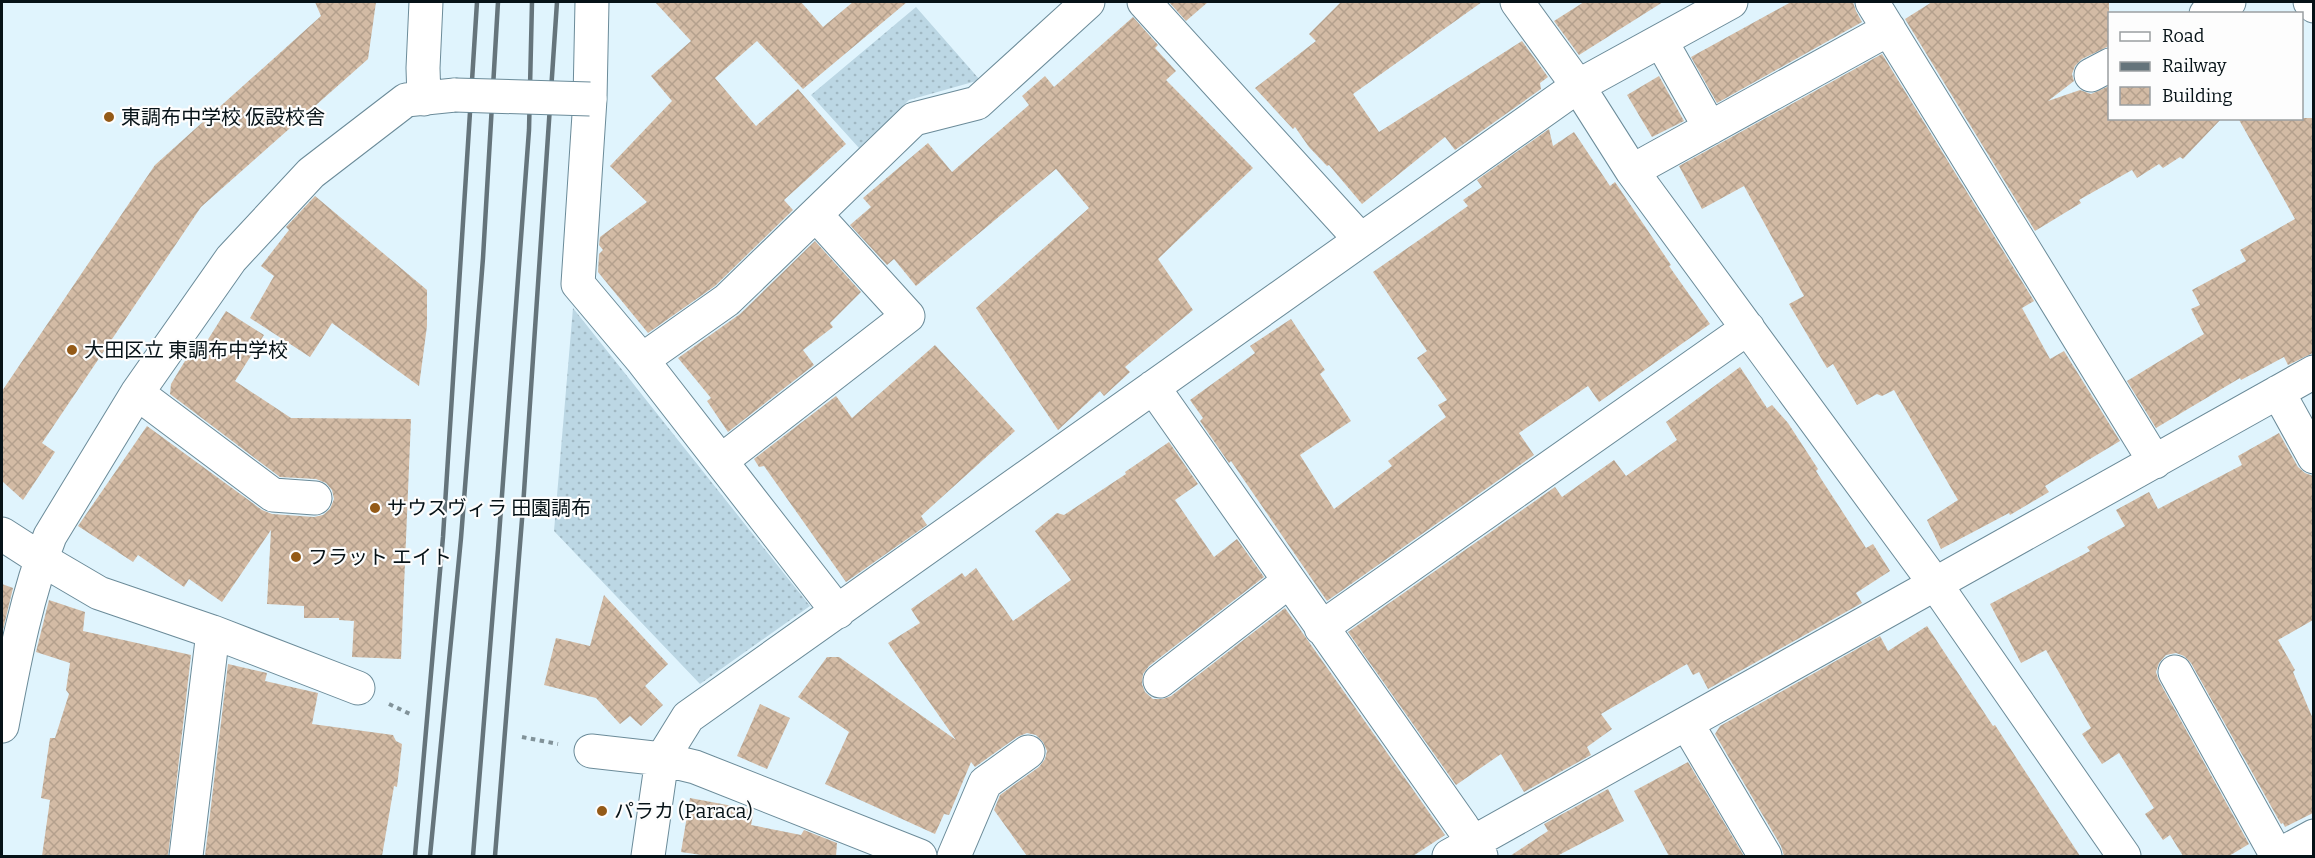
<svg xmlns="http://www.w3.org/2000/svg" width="2315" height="858" viewBox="0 0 2315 858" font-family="Bitter,'Noto Sans JP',serif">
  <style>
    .grass { fill: url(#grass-dots) }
    .building { fill: url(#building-cross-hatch) }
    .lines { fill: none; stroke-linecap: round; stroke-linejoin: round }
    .minor-casing { stroke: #6b8b99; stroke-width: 35 }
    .path { stroke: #819299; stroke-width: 4; stroke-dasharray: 4.5 4.5; stroke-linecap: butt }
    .minor { stroke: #fff; stroke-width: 33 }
    .rail { stroke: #65747b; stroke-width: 4.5 }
    .minor-bridge-casing { stroke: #6b8b99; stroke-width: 35; stroke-linecap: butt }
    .minor-bridge { stroke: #fff; stroke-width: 33 }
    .poi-dot { fill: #945a17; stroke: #fdfdfd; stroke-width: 2 }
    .labels { text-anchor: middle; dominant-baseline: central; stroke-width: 4.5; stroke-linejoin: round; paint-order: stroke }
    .poi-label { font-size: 20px; fill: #061217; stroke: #fdfdfd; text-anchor: start }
  </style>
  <defs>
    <pattern id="grass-dots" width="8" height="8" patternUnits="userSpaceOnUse" patternTransform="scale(1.5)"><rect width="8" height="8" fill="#bcd7e4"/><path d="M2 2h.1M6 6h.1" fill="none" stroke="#a0b8c3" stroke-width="1.8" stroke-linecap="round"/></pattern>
    <pattern id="building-cross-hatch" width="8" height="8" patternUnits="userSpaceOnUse" patternTransform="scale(1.5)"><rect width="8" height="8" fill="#d3bba5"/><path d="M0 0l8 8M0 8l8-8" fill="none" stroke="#b4a08d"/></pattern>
  </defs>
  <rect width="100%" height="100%" fill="#e0f4fd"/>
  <!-- grass -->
  <path class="grass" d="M916 7 980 80 909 100 859 148 811 95Z
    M573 308 810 606 700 684 554 531Z"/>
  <!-- building -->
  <path class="building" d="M315 2H376L368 59 201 207 42 443 55 452 23 500 2 481V391L155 165 321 16Z
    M655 2H801L823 27 853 2H907L803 89 757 41 715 78 756 126 798 89 846 144 784 200 793 210 715 286 648 333 598 272 599 254 603 250 599 245 600 237 647 202 610 166 672 101 651 76 691 41Z
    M1169 2H1208L1186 21Z
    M1341 2H1482L1353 94 1379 132 1522 41 1548 77 1540 83 1541 89 1455 150 1445 137 1362 204 1329 165 1327 166 1309 147 1295 127 1293 129 1255 88 1316 41 1309 34Z
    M1584 2H1663L1579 55 1554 21Z
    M1791 2H1853L1856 11 1862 22 1717 103 1691 57Z
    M1932 2H2109V46L2082 59 2075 66 2072 74 2074 81 2048 101 2080 90 2091 94 2109 86V118H2222L2183 159 2180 157 2163 168 2159 164 2137 178 2132 170 2079 200 2081 203 2035 231 1905 19Z
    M1133 17 1158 45 1155 48 1176 71 1166 80 1253 168 1158 259 1193 310 1125 367 1130 372 1104 396 1100 391 1058 430 976 308 1089 208 1056 169 916 286 894 259 887 265 850 225 871 207 863 198 928 143 952 172 1029 105 1022 96 1045 76 1054 87Z
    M1882 54 2034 301 2022 308 2050 359 2064 351 2120 441 2045 486 2049 492 2010 515 2009 513 1941 549 1927 520 1958 500 1894 390 1882 396 1877 394 1857 405 1833 364 1827 368 1789 304 1804 296 1744 186 1702 209 1679 166Z
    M1659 76 1684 121 1652 137 1627 95Z
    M2238 118H2313V353L2288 365 2284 357 2241 380 2240 378 2156 428 2127 381 2204 334 2191 309 2200 305 2192 290 2246 261 2240 250 2295 219Z
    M1549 129 1553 146 1574 132 1610 186 1615 182 1671 265 1669 266 1710 324 1599 402 1588 386 1519 433 1534 455 1327 601 1231 461 1229 463 1200 421 1203 418 1190 400 1255 353 1250 346 1291 319 1325 370 1320 374 1351 421 1300 455 1334 509 1392 466 1388 461 1446 417 1438 405 1447 400 1417 358 1427 351 1373 272 1468 206 1463 200 1482 187 1477 180Z
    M315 196 427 290V326L419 386 332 323 310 357 250 318 274 276 261 266 289 230 286 227Z
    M815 241 861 292 830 323 833 327 803 350 814 365 728 432 707 401 711 398 678 358 740 314Z
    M226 311 264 335 235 381 291 418 411 419 401 659 352 657 354 621 339 620V618H304V606L267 604 271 530 222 602 189 579 184 587 138 555 133 562 78 526 147 426 262 510 272 514 314 517 323 515 330 509 334 499 332 490 326 483 316 479 280 477 170 394 171 384 188 356 195 360Z
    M935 345 1015 431 921 516 927 525 846 582 764 466 759 467 754 459 836 396 852 418Z
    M1740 367 1767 408 1772 405 1788 423 1818 469 1816 471 1866 548 1873 544 1890 571 1856 593 1862 603 1708 689 1699 672 1693 675 1687 664 1601 714 1612 729 1587 747 1591 755 1524 792 1501 754 1456 785 1348 632 1555 487 1562 497 1614 460 1626 476 1677 440 1666 422Z
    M2279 433 2298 467 2305 473 2313 476V620L2278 640 2295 670 2293 672 2313 719V813L2285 827 2283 823 2281 824 2191 663 2184 656 2176 653 2166 655 2159 663 2156 672 2159 681 2249 844 2229 856H2183L2170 835 2163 840 2145 814 2154 808 2119 753 2102 764 2082 734 2091 728 2046 650 2021 663 1990 604 2090 551 2087 547 2125 526 2116 510 2149 492 2158 509 2242 465 2238 456Z
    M1169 442 1198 484 1175 500 1214 557 1237 539 1264 577 1149 666 1143 674 1142 684 1145 692 1153 699H1163L1171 696 1285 608 1445 835 1413 856H1027L994 810 1000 795 1039 767 1045 759 1047 751 1043 742 1036 735 1027 733 1017 737 975 767 971 762 949 815 944 814 935 834 825 784 849 732 798 697 827 657H839L956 740 888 643 920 623 911 609 962 573 965 577 976 568 1013 621 1071 580 1035 531 1057 513 1064 515 1126 474 1125 472Z
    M2 584 13 588 2 634Z
    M604 595 668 664 645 686 663 705 641 726 630 716 620 724 596 698 544 685 556 638 590 646Z
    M49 600 85 612 83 631 191 655 168 856H42L50 800 41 798 50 738H55L69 694 66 690 70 663 36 652Z
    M1927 626 1993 726 1995 725 2080 856H1784L1781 846 1715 734 1720 726 1880 636 1888 651Z
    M228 664 267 673 265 681 318 693 312 724 393 735 396 741 402 744 397 787 394 786 382 856H205Z
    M760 704 790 718 767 769 737 756Z
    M1688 762 1744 856H1669L1634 791Z
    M1608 789 1624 821 1557 856H1510L1548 831 1544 824Z
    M690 798 754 810 751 825 801 835 804 830 837 843 836 856H708L681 852Z"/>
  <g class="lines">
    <defs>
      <path id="minor" d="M592 2 590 99 578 284 642 360 838 612
        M1144 2 1360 239
        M1517 2 1578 86 1632 171 1936 585 2124 856
        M1872 2 2155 462
        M2310 2 2314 6
        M2206 14 2229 2
        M1661 41 1710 128
        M2091 75 2110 65
        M424 99 423 68 426 2
        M1632 171 1889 29
        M642 360 727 300 914 119 977 103 1088 2
        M1153 387 1462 826 1481 856
        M2278 392 2314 457
        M137 393 273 495 315 498
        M721 461 908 316 816 215
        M2 534 41 559 99 593 213 632 358 688
        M1321 628 1748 328
        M2175 672 2277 856
        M1160 681 1288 582
        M1687 724 1765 856
        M2 726C14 663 26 597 50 536L137 393 231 259 311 173 406 100 455 95
        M591 751 662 759 695 767 920 856
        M186 856 213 632
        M648 856 662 759 688 717 1578 86 1731 2
        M954 856 985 783 1028 752
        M1449 856 2314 372
        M2277 856 2314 836"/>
    </defs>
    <!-- minor casing -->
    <use href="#minor" class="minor-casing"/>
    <!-- path -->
    <path class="path" d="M389 704 410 714
      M522 737 558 744"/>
    <!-- minor -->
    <use href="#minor" class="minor"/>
    <!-- rail -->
    <path class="rail" d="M415 856 443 537 477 2
      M430 856 461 538 483 258 498 2
      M473 856 498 549 529 130 532 2
      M495 856 523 507 557 2"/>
    <defs>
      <path id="minor-bridge" d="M455 95 590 99"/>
    </defs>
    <!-- minor-bridge casing -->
    <use href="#minor-bridge" class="minor-bridge-casing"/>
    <!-- minor-bridge -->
    <use href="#minor-bridge" class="minor-bridge"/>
  </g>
  <!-- markers -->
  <g class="poi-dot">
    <circle cx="109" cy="117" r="6"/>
    <circle cx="72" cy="350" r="6"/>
    <circle cx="375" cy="508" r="6"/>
    <circle cx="296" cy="557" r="6"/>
    <circle cx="602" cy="811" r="6"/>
  </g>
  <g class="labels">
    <!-- poi labels -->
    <g class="poi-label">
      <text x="121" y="117">東調布中学校 仮設校舎</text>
      <text x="84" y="350">大田区立 東調布中学校</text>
      <text x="387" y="508">サウスヴィラ 田園調布</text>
      <text x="308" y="557">フラット エイト</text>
      <text x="614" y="811">パラカ (Paraca)</text>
    </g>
  </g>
  <!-- border -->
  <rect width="2315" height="858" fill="none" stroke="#061217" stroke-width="6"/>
  <!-- legend -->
  <rect x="2108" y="12" width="195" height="108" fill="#fdfdfd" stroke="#9a9fa1" stroke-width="1.5"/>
  <rect x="2120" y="32" width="30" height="9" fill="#ffffff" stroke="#9a9fa1" stroke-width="1.5"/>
  <text x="2162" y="42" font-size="18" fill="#061217">Road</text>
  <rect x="2120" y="62" width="30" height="9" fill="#65747b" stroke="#9a9fa1" stroke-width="1.5"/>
  <text x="2162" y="72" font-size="18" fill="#061217">Railway</text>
  <rect x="2120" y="87" width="30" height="18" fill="url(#building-cross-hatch)" stroke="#9a9fa1" stroke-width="1.5"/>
  <text x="2162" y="102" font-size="18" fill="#061217">Building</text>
</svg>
